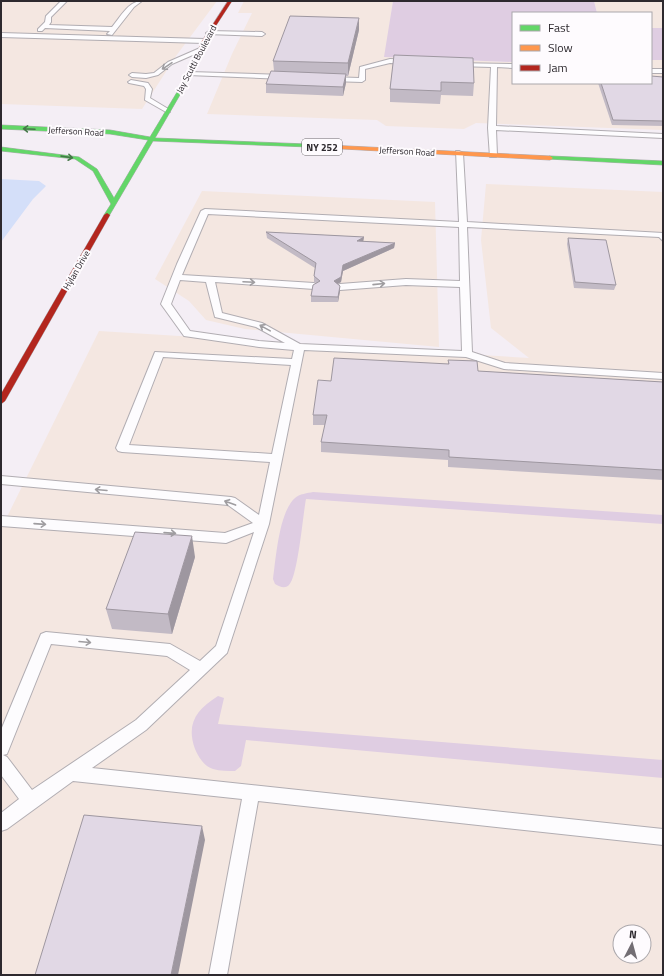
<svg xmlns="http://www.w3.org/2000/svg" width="664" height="976" viewBox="0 0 664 976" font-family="'Titillium Web',sans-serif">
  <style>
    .commercial { fill: #f4e7e1; fill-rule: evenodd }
    .green { fill: #dfcde2 }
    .water { fill: #d4dff9 }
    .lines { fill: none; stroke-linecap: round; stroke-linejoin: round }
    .lane-casing { stroke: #b1adb2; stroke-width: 2 }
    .fast-casing { stroke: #b1adb2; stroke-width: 1 }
    .slow-casing { stroke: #b1adb2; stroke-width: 1 }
    .jam-casing { stroke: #b1adb2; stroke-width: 1 }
    .lane { fill: #fdfcfe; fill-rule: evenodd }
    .fast { fill: #63d668; fill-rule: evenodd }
    .slow { fill: #ff974d; fill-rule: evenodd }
    .jam { fill: #b3261e; fill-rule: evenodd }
    .wall { fill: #c2bac5 }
    .shaded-wall { fill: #9e97a0 }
    .building { fill: #e1d8e5; stroke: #9e97a0 }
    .oneway { stroke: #9f9da0 }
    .oneway2 { stroke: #457748 }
    .labels { text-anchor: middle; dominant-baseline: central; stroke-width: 4; stroke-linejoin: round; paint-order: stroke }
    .far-street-label { font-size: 9px; fill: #2d292e; stroke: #fefbfe }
    .shield { fill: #fefbfe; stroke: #6c686c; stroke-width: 1 }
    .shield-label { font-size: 10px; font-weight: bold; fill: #2d292e }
  </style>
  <rect width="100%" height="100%" fill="#f4eef5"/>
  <!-- commercial -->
  <path class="commercial" d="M1 1H217L176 56 142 109 1 104Z
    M244 1H393L385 57 513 62V83H651V60H663V130L476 123 464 129 386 126 377 120 207 114 232 54 252 13H238Z
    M594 1H663V28H651V13H597Z
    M486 184 663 192V975H1V529L99 331 529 358 491 328 481 240ZM620 932H644V956H620Z
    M202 191 435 202 439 347 245 329 206 320 189 301 155 279Z"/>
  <!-- green -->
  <path class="green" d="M393 1H594L597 13H513V62L384 57Z
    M651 28H663V60H651Z
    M313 492 663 515V524L306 499C303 514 298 576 289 585 285 589 280 587 275 584L273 579C276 558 279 512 295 498 299 494 308 493 313 492Z
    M218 696 224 698 218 724 663 760V778L246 740 241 766 235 771C228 771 220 771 213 769 204 766 199 758 195 749 186 724 196 710 218 696Z"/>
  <!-- water -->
  <path class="water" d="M1 179 39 181 46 186 33 199 1 242Z"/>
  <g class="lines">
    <defs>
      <path id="lane" d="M61 1H67L51 17V22L49 25 112 27C120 18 128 1 142 1L134 7 112 35 107 34 110 31 45 28 42 31H38V29L45 22 46 16Z
        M209 31 262 32 265 34 262 36 207 34 206 33Z
        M1 33 204 39 207 41 204 43 1 37Z
        M200 48 203 50 202 51 172 64 158 75 146 78 132 77 129 75 132 73 146 74 154 73 168 62Z
        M390 59 410 60 413 62 410 64 390 63 365 69V80L362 82 330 81 327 79 330 77 359 78 360 67Z
        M454 63 513 64V68L497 67 496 126 663 134V138L496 130 497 155 496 157H490L488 128 491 67 456 66 454 65Z
        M651 69H663V73H651Z
        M190 72 284 75 287 77 284 79 188 75 187 74Z
        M131 80 148 83 152 89 150 98 170 110V112H166L145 100 146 89 144 86 129 83 128 82Z
        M456 151H459L463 153 467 222 663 233V241L659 237 467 227 472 352 505 363 663 373V379L504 369 466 357 304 350 269 524 227 653 146 730 92 768 663 829V845L258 801 227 975H209L242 799 73 781 7 829 1 831V813L19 799 1 775V730L41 634 46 632 170 644 200 661 216 646 254 532 226 543 1 526V516L225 533 253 523 228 505 1 484V476L231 497 235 498 259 515 270 462 122 452 118 451 116 448 155 352 292 359 294 350 259 347 184 336 161 304 177 264 201 211 205 209 459 222ZM208 214 459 227 460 281 406 279 340 284 335 287 340 290 406 285 460 287 462 351 300 344 262 323 222 313 215 282 314 289 319 286 314 283 182 275ZM180 280 206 282 215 317 256 327 285 343 259 341 190 331 171 304ZM163 357 291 365 272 454 129 445ZM51 644 167 656 190 670 136 720 32 790 7 757 3 755 7 754Z"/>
      <path id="fast" d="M199 51 201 52 192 74 155 138 307 144 309 145V147L153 141 109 216 107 217 104 215 111 204 93 171 75 159 1 151V147L79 157 97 169 114 198 148 140 110 134 1 129V125L110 130 150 137 188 74 197 52Z
        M550 156 663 161V165L548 159 547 158Z"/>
      <path id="slow" d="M307 144 550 156 553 158 550 160 305 147V145Z"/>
      <path id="jam" d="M228 1H232L206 41 201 52 197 53 202 41Z
        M107 213 110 215 5 401 1 404V394L104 215Z"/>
    </defs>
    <!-- lane casing -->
    <use href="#lane" class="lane-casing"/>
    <!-- fast casing -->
    <use href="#fast" class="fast-casing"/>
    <!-- slow casing -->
    <use href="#slow" class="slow-casing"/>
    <!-- jam casing -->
    <use href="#jam" class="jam-casing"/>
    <!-- lane -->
    <use href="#lane" class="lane"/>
    <!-- fast -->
    <use href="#fast" class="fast"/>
    <!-- slow -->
    <use href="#slow" class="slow"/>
    <!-- jam -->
    <use href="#jam" class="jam"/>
  </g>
  <!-- wall -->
  <path class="wall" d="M359 30 348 76H346V83L343 96 266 93V84L274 71 273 61Z
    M394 55 474 83 473 96 441 95 440 104 390 102V89Z
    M663 77V126L612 125 598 83H651Z
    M266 232 364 237 363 241 395 243 394 248 343 271 341 282 338 284 340 286V291L338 302H311V296L316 283 314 282V276L315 268 267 238Z
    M568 238 616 285 614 290 574 288 567 244Z
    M448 360 478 371 663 382V480L448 467V460L321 452V442L325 425H313V415L331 381 448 364Z
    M195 557 172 634 112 629 106 609Z"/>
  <!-- shaded-wall -->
  <path class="shaded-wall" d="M359 18V30L348 76V63Z
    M346 74V83L343 96V87Z
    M364 237 363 243 357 241Z
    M395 243 394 248 343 271 341 282 334 286V281L343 265Z
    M340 286V291L338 302V297Z
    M192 536 195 557 172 634 168 614Z
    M202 826 205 840 178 975H171Z"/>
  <!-- building -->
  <path class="building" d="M290 16 359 18 348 63 273 61Z
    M394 55 473 58 474 83 441 82V91L390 89Z
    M271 71 346 74 343 87 266 84Z
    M651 76 663 77V121L613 120 601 83H651Z
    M266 232 364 237 357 241 395 243 343 265 341 277 334 281 340 286 338 297 311 296 313 285 320 281 314 276 316 263Z
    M568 238 606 240 616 285 575 282Z
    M334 358 449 364 448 360 477 361 478 371 663 382V470L449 457V450L321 442 327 415H313L318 380 331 381Z
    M135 532 192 536 168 614 106 609Z
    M84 815 202 826 171 975H35Z"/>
  <!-- one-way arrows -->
  <defs><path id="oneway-shaft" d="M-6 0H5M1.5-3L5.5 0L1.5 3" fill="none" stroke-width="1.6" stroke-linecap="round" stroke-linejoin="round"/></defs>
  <g class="oneway">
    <use href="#oneway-shaft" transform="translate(167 66) rotate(146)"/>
    <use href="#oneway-shaft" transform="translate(249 282) rotate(3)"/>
    <use href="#oneway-shaft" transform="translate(379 284) rotate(-6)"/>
    <use href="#oneway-shaft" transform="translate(265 328) rotate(-151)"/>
    <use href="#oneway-shaft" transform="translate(101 490) rotate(-175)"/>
    <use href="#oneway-shaft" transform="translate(230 503) rotate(-160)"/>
    <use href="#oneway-shaft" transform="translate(40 524) rotate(4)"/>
    <use href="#oneway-shaft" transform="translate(170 533) rotate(4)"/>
    <use href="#oneway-shaft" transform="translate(85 642) rotate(5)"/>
  </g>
  <g class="oneway2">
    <use href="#oneway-shaft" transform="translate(29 129) rotate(-177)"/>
    <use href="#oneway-shaft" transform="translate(67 157) rotate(8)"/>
  </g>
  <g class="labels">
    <!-- far-street labels -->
    <g class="far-street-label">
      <text transform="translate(196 59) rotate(-62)">Jay Scutti Boulevard</text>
      <text transform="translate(76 131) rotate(3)">Jefferson Road</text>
      <text transform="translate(407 151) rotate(3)">Jefferson Road</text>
      <text transform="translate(76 270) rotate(-60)">Hylan Drive</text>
    </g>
    <!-- shield labels -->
    <rect class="shield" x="302" y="139" width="40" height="16" rx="3"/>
    <g class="shield-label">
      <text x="322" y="147">NY 252</text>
    </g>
  </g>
  <!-- border -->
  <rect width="664" height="976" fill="none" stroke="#2d292e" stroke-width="4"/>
  <!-- legend -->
  <rect x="512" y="12" width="140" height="72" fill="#fefbfe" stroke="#aaa7ab"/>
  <rect x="520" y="25" width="20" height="6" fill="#63d668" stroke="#aaa7ab"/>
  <text x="548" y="32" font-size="12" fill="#2d292e">Fast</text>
  <rect x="520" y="45" width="20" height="6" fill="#ff974d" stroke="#aaa7ab"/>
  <text x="548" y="52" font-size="12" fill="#2d292e">Slow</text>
  <rect x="520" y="65" width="20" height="6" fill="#b3261e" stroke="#aaa7ab"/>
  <text x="548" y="72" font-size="12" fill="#2d292e">Jam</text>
  <!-- north arrow -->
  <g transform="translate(632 944) rotate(6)"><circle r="19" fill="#fefbfe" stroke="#aaa7ab"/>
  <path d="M0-3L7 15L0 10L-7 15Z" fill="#736e74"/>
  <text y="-6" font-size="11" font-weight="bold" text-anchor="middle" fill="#2d292e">N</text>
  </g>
</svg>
